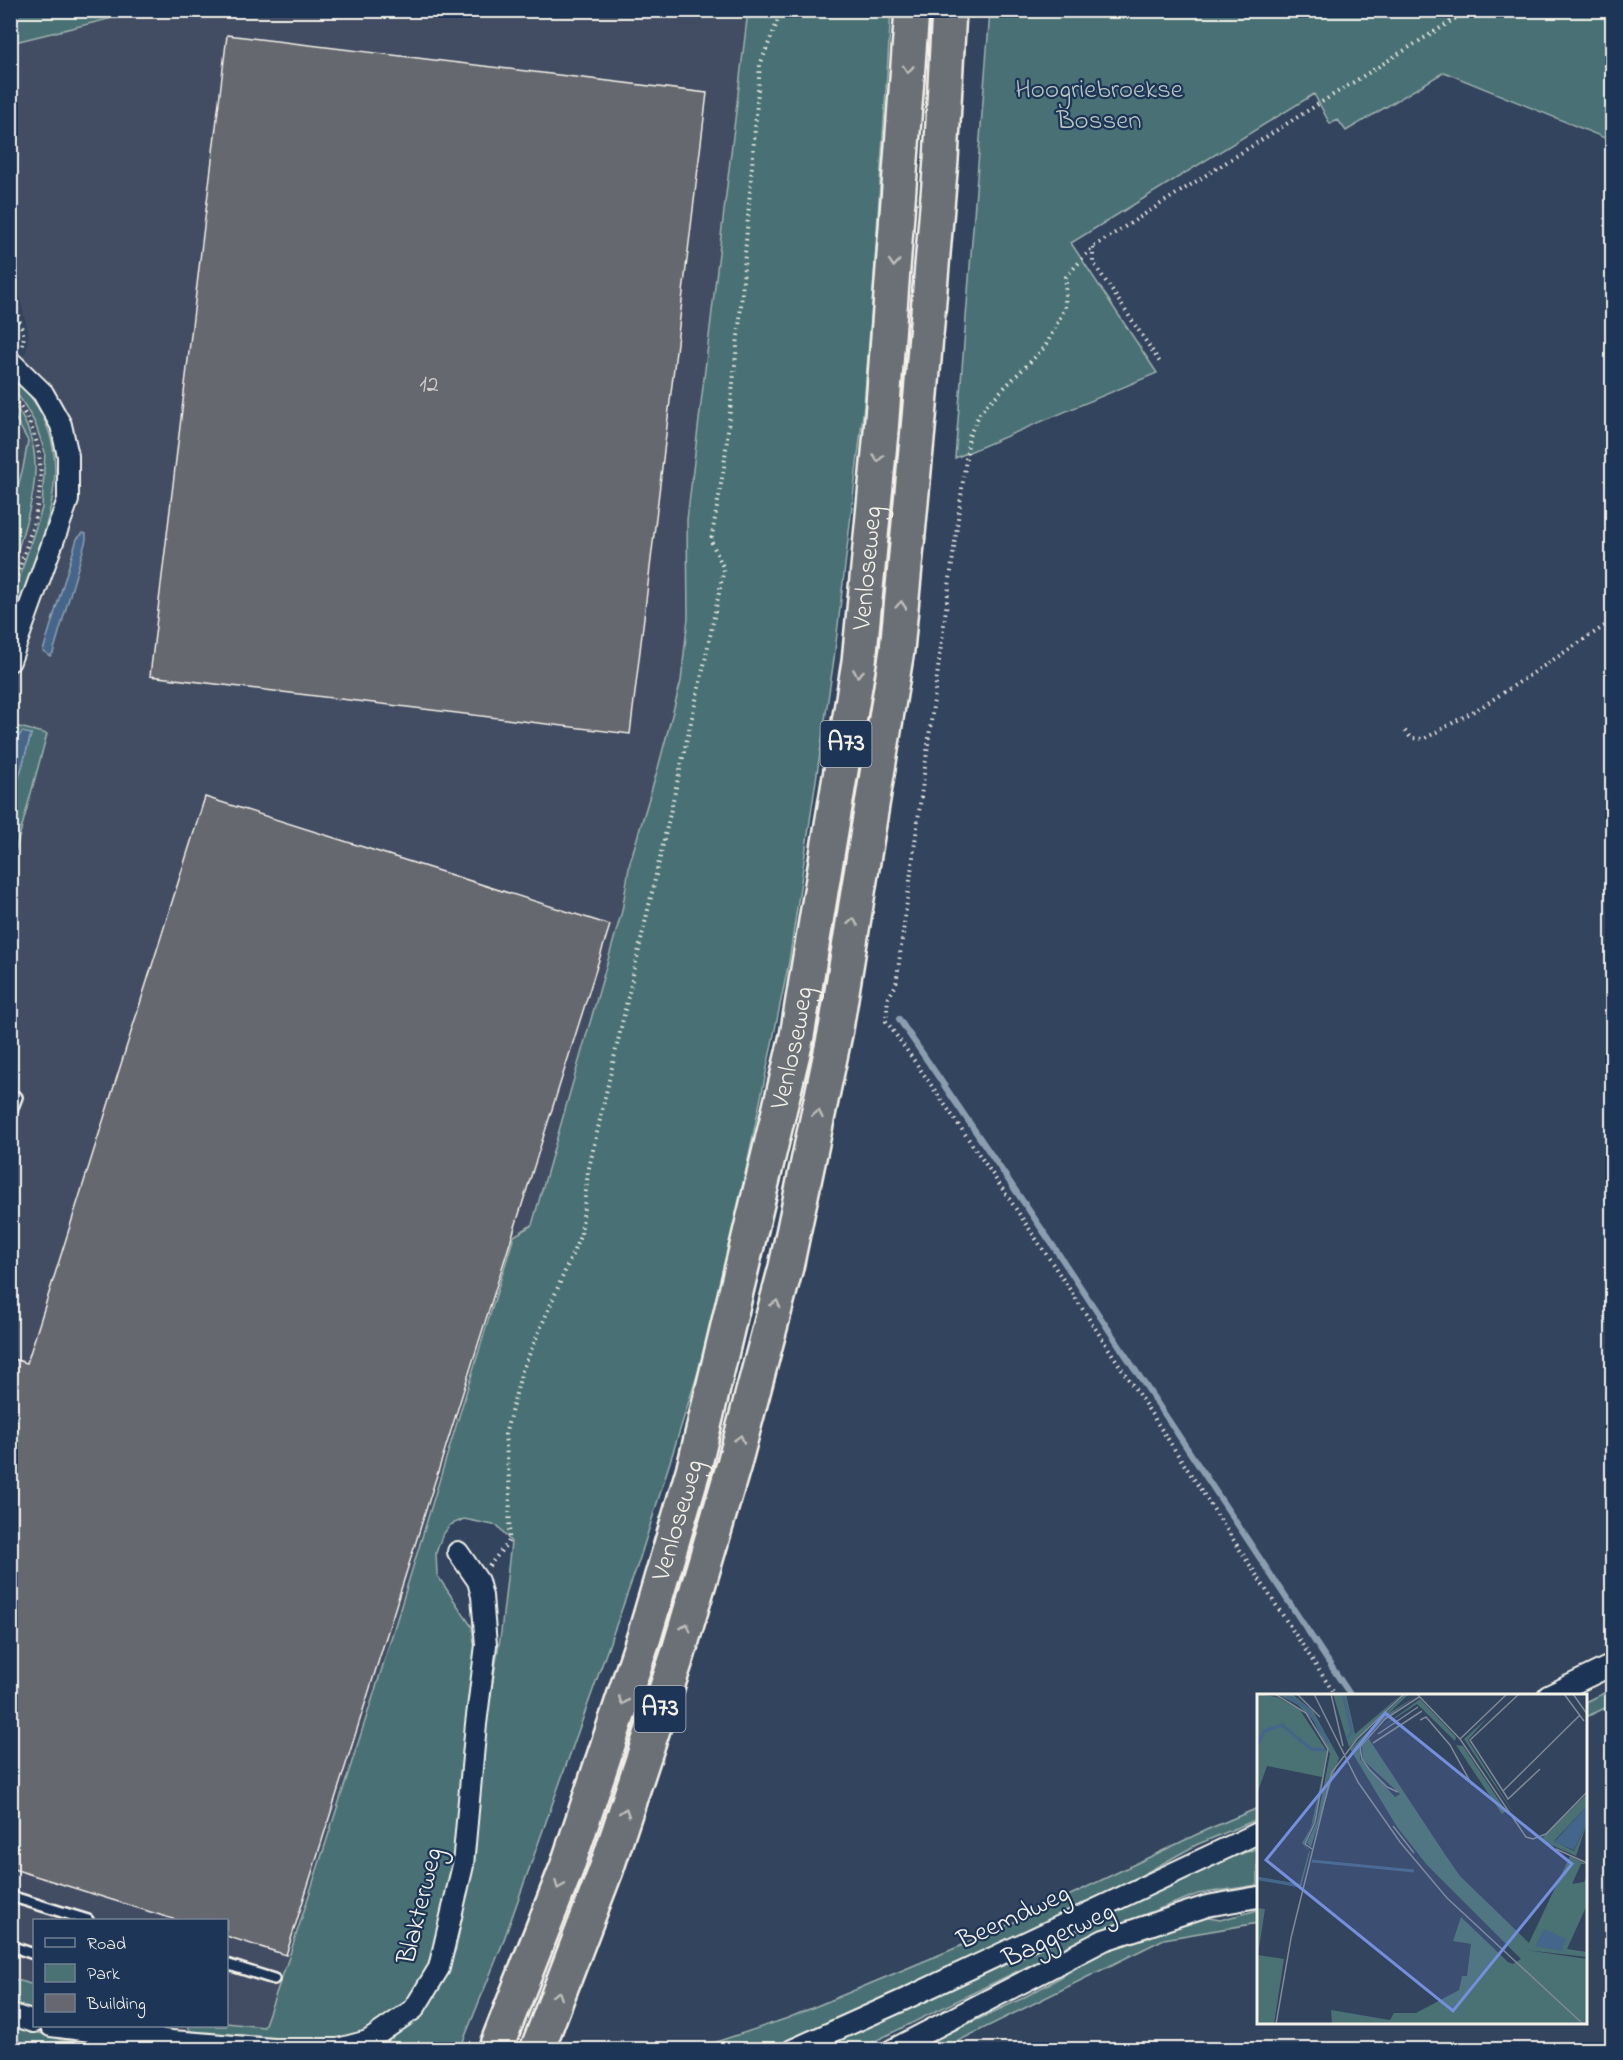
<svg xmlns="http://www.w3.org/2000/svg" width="1623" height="2060" viewBox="0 0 1623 2060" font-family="'Indie Flower',sans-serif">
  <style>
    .built { fill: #424e63; fill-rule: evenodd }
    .green { fill: #4a7174; stroke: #9fb1ae; stroke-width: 1.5 }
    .water { fill: #44668a; stroke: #8a9eb0; stroke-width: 1.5 }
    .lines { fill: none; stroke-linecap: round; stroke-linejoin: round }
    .stream { stroke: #8a9eb0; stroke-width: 6 }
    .building { fill: #666770; stroke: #f4f1e8; stroke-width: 1.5 }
    .lane-casing { stroke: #f4f1e8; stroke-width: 14 }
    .street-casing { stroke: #f4f1e8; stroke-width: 24 }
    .highway-casing { stroke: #f4f1e8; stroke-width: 38 }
    .path { stroke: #f4f1e8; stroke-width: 4; stroke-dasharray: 1.5 4.5; stroke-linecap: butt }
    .lane { stroke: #1d3557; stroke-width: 9 }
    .street { stroke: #1d3557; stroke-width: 20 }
    .highway { stroke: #6a7074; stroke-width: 33 }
    .oneway { stroke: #bdbdba }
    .labels { text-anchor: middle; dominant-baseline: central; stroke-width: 4.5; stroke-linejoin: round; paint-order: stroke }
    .number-label { font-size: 24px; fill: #d0ceca }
    .shield { fill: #1d3557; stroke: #b4b9bc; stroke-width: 1.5 }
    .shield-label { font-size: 26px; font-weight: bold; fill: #f4f1e8 }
    .park-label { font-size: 27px; fill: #b8c4bf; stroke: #1d3557 }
    .street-label { font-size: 27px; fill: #f4f1e8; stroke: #1d3557 }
    .inset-river { fill: none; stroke: #44668a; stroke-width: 3 }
    .inset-road { fill: none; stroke: #808995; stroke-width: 1.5 }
    .view { fill: #738fde; fill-opacity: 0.15; stroke: #738fde; stroke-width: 3 }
    .inset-edge { fill: none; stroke: #f4f1e8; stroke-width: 3 }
  </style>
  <rect width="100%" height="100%" fill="#33445e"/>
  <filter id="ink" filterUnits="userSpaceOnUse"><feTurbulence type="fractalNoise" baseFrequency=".0167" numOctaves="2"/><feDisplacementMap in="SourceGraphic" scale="12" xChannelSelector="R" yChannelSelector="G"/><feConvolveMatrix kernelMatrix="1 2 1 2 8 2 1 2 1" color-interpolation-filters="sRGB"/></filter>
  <g filter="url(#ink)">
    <!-- built -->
    <path class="built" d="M141 10 748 11 687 520 688 618 681 681 658 768 630 863 622 911 628 916 278 2033 11 2025 10 373 26 352 29 335 11 260V43ZM34 1920H226V2026H34Z"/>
    <!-- green -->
    <path class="green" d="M11 10H141V11L11 43Z
      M748 11H891L873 294 864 405 834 659 789 962 726 1266 699 1369 639 1561 502 1945 460 2049H361L397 2033 424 2012 442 1982 456 1949 471 1869 484 1735 501 1632 511 1542 498 1526 464 1519 450 1525 442 1536 436 1553 437 1575 472 1627 476 1654 451 1881 436 1956 409 2002 371 2028 350 2037 317 2041 190 2031 188 2026H226L227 2023 264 2027 288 1960 379 1678 514 1236 532 1225 622 911 630 862 658 768 681 681 688 618 687 520Z
      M990 11H1612V141L1444 72 1346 131 1338 120 1330 124 1314 94 1071 243 1157 373 955 458Z
      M10 309 17 341 11 348H10Z
      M11 375C85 443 49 518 22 598L11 603 42 508 45 452 35 423 22 401 11 387Z
      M11 401C56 454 27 515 11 573V511L23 468 28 441 11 410Z
      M11 725 47 734 11 867V806L31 734 15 740 11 754Z
      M1612 1689V1722L1605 1708 1586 1717V1702Z
      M1258 1808V1819L1196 1845 1070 1915 770 2049 692 2050 788 2018 989 1934 1206 1830Z
      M1258 1848V1885L1198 1894 1091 1935 859 2049 795 2050 1212 1864Z
      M1258 1910V1923L1164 1939 942 2049 913 2050 1021 1999 1059 1978 1104 1951 1204 1917 1220 1920Z
      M10 1978 34 1985V2012L11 2006Z
      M10 2024 62 2040 194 2049H11Z"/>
    <!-- water -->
    <path class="water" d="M83 533 86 534V540L53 653 50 656 43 651 77 539Z
      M22 732 31 734 11 806C10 782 5 751 22 732Z"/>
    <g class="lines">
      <!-- stream -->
      <path class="stream" d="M899 1019 1054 1247 1351 1696"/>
    </g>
    <!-- building -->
    <path class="building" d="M227 35 707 93 630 734 150 676Z
      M205 797 610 925 286 1955 226 1936V1920H176L10 1868V1358L27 1363Z"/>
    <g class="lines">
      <defs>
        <path id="lane" d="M10 1115 17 1097
          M10 1896 88 1920
          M10 1946 34 1954
          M226 1964 274 1979"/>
        <path id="street" d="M10 361 43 393 61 425 68 456V500L10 661
          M1548 1696 1612 1665
          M10 2014 34 2022
          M51 2026 172 2041 273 2049H338L368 2041 414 2009 439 1968 463 1865 476 1724 486 1645 482 1596 478 1581 458 1552
          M792 2050 901 2001 1258 1833
          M892 2050 1104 1940 1207 1906 1258 1897"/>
        <g id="highway">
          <path id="s1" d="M495 2050 567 1867 644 1637 695 1464 797 1036 859 662 881 432 912 10"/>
          <path d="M537 2050 606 1870 678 1654 734 1464 786 1267 836 1029 897 650 919 418 941 160 949 10"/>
        </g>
      </defs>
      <!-- lane casing -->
      <use href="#lane" class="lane-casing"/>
      <!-- street casing -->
      <use href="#street" class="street-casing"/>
      <!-- highway casing -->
      <use href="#highway" class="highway-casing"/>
      <!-- path -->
      <path class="path" d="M1093 248V262L1161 364
        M10 286 24 336 22 347
        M10 393C65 458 33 525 10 596
        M1405 731 1411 738 1424 739 1483 706 1612 621
        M489 1566 509 1541 510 1490 505 1435 522 1371 581 1234 588 1172 704 665 724 569 711 541 724 467 740 318 760 65 778 20V10
        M1336 1696C1186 1470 1043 1241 886 1021L888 998 896 985 969 436 981 411 1045 347 1065 308 1066 277 1093 247 1288 123 1469 10"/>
      <!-- lane -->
      <use href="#lane" class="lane"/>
      <!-- street -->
      <use href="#street" class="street"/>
      <!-- highway -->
      <use href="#highway" class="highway"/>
    </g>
    <!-- one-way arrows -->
    <defs><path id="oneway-chevron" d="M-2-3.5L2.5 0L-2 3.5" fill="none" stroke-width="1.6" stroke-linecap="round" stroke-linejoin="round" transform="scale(1.5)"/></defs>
    <g class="oneway">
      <use href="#oneway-chevron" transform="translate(908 69) rotate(94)"/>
      <use href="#oneway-chevron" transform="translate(894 263) rotate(94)"/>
      <use href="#oneway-chevron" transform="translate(878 458) rotate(95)"/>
      <use href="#oneway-chevron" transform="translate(901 605) rotate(-85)"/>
      <use href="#oneway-chevron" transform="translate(858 673) rotate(99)"/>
      <use href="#oneway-chevron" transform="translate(853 922) rotate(-81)"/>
      <use href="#oneway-chevron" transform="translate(818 1114) rotate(-78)"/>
      <use href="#oneway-chevron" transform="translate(776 1304) rotate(-75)"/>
      <use href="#oneway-chevron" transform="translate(740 1439) rotate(-75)"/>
      <use href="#oneway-chevron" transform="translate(686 1627) rotate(-74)"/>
      <use href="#oneway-chevron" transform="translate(623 1701) rotate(109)"/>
      <use href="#oneway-chevron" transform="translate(625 1812) rotate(-72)"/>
      <use href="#oneway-chevron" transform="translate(559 1885) rotate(112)"/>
      <use href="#oneway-chevron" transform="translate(558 1995) rotate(-69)"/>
    </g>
  </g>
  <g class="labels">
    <!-- number labels -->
    <g class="number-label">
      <text x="429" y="385">12</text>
    </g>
    <!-- shield labels -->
    <g class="shield">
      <rect x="820.5" y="721" width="51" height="46" rx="4.5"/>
      <rect x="634.5" y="1686" width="51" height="46" rx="4.5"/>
    </g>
    <g class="shield-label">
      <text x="846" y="744">A73</text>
      <text x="660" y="1709">A73</text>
    </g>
    <!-- park labels -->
    <g class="park-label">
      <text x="1099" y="90">Hoogriebroekse<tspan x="1099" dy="31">Bossen</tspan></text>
    </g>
    <!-- street labels -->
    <g class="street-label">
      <text stroke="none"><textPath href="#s1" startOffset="1533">Venloseweg</textPath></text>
      <text stroke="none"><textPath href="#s1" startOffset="1047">Venloseweg</textPath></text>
      <text stroke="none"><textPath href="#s1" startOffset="561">Venloseweg</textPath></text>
      <text transform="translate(421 1906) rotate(-76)">Blakterweg</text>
      <text transform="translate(1014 1918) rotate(-25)">Beemdweg</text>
      <text transform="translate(1059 1936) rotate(-25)">Baggerweg</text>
    </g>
  </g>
  <!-- overview -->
  <g transform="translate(1257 1694)">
    <rect width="330" height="330" fill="#33445e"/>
    <path d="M0 0 20 3 43 16 71 59 57 127 47 150 53 158 44 193 0 186V183L43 190 52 157 45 149 54 133 65 83 10 72 0 100ZM20 0H35L56 17 82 64 54 153 50 149 60 127 73 60 56 26 41 11ZM76 0H89L98 40 145 0 92 53ZM148 0H152L132 19 158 3 126 26 105 48 103 65 138 103 143 100 106 66 105 52 118 38 112 45 187 159 203 182 272 249 313 162 329 170H324L315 190 327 188 330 182V211L310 255 330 258V263L269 256 330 265V330H75L74 316 133 326 137 319H159L202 296 205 282H210L214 250 196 247 204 223 251 268 256 270 264 265 170 171 140 133 93 55ZM163 5 199 43 198 47 160 10 122 35ZM230 24 211 46 259 123 207 45ZM199 51 206 52 249 117 245 120ZM330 100V112L297 147 317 157 330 129 319 162 283 146ZM0 214 8 215 1 261 27 265 17 330H0Z" fill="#4a7174"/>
    <path d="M330 112V129L317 156 297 148ZM287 235 309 245 304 257 278 252Z" fill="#44668a"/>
    <path class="inset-river" d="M86 0 95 38 90 44M30 2 50 14 72 49M0 53 7 37 25 31 54 55 68 56M55 167 157 177M0 184 42 192"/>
    <path class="inset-road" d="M18 0 49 19 71 55 58 128 48 150 55 155M40 0 63 23M57 0 101 88 143 148 190 204 326 330M74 0 86 52M160 0 203 45 269 143 276 145 289 140 330 98M307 0 327 27M316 0 330 20M163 26 169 23 193 51 215 91M121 40 161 13M203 45 250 0M116 49 165 17M283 75 251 105 246 97 323 21M246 97 213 46 262 0M141 98 130 93 112 75 105 65 103 53 128 25 162 3M136 132 157 159M299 155 330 169M19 330 34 244 75 78 100 45 147 0"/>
    <path class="view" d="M128 19 315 170 196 317 9 166Z"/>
    <rect width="330" height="330" class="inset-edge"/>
  </g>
  <!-- margin -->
  <rect width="1623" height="2060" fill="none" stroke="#1d3557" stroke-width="36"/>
  <rect x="18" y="18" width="1587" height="2024" fill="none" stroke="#f4f1e8" stroke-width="2" filter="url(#ink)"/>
  <!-- legend -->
  <rect x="33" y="1919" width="195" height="108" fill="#1d3557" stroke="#738091" stroke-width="1.5"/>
  <rect x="45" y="1938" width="30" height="9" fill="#1d3557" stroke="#738091" stroke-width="1.5"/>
  <text x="87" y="1949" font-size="18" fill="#f4f1e8">Road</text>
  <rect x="45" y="1964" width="30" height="18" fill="#4a7174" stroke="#738091" stroke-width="1.5"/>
  <text x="87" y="1979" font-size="18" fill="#f4f1e8">Park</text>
  <rect x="45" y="1994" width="30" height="18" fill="#666770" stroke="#738091" stroke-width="1.5"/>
  <text x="87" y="2009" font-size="18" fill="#f4f1e8">Building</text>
</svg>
